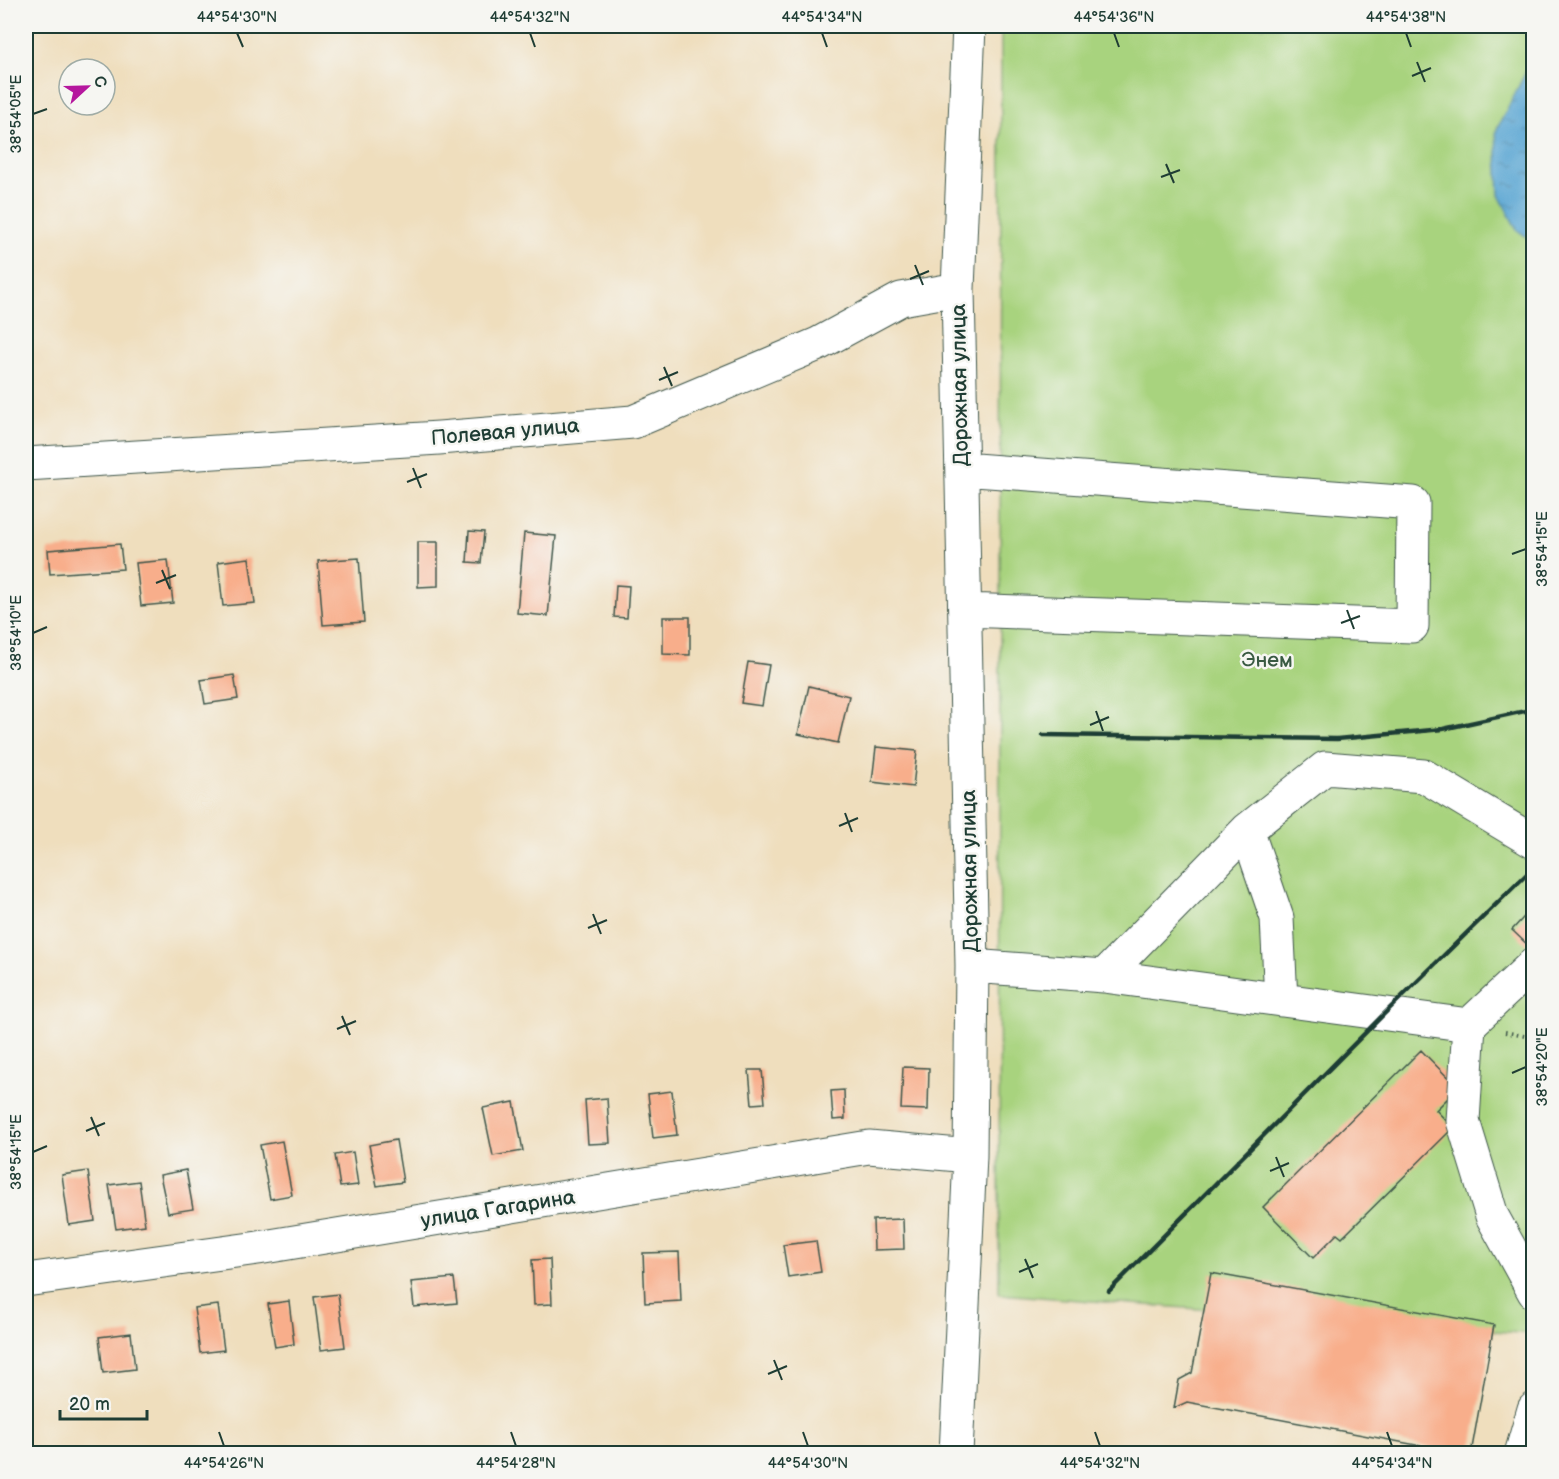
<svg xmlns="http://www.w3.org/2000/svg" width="1559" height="1479" viewBox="0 0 1559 1479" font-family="'Balsamiq Sans',sans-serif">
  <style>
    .garden { fill: #a8d37e; stroke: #648859; stroke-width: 1.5 }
    .water { fill: url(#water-ripples); stroke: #3c7284; stroke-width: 1.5 }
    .building { fill: #f8ae8b }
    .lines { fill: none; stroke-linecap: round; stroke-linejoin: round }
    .minor-casing { stroke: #3e5549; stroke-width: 35 }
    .path { stroke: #3e5549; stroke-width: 4; stroke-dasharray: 1.5 4.5; stroke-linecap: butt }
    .minor { stroke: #fff; stroke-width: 33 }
    .rail { stroke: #1f3d34; stroke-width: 4.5 }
    .ticks { fill: none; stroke: #1f3d34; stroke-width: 2 }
    .labels { text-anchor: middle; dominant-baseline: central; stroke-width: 5; stroke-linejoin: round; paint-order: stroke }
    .street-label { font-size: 21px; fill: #1f3d34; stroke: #f6f6f2 }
    .park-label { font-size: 21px; fill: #3a5b43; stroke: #f6f6f2 }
    .neatline { fill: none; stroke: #1f3d34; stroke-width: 2 }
    .ticks-label { font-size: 15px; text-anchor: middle; fill: #1f3d34 }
  </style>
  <defs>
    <pattern id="water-ripples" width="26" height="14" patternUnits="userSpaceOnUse" patternTransform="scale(1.5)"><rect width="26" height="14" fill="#5aa6d3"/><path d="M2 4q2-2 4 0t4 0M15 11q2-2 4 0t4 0" fill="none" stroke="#4a88ac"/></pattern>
  </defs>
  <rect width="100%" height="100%" fill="#f6f6f2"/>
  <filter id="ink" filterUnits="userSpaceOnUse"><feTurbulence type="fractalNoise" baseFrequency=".0167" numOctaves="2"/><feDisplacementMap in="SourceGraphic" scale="12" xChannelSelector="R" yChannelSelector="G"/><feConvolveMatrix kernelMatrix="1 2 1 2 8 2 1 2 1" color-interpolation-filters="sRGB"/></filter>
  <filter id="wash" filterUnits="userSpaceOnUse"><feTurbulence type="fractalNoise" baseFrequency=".008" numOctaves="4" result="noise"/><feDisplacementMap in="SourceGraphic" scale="24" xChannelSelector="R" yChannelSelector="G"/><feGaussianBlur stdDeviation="1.35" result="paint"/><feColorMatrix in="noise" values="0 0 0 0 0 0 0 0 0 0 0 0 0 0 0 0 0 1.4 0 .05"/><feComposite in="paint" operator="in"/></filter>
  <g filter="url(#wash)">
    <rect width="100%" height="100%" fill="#efdebd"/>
    <!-- garden -->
    <path class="garden" d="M1001 26H1533V1334L999 1294Z"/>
    <!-- water -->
    <path class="water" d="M1533 58V241L1517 230 1499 195 1496 131Z"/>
    <g id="blocks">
      <!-- building -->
      <path class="building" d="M469 531 484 532 481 563 467 562Z
        M524 533 556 536 548 616 517 613Z
        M418 542H438V586L418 587Z
        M120 544 123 569 50 574 48 550Z
        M249 558 255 603 223 606 218 562Z
        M359 558 364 622 323 625 318 561Z
        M168 560 173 603 141 606 136 563Z
        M26 568H27L30 603H26Z
        M616 585 629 586 627 618 614 617Z
        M663 617H690V655L663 654Z
        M748 662 769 665 762 706 741 703Z
        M234 675 238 699 205 704 201 680Z
        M809 686 849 696 838 743 798 734Z
        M876 747 917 751 913 787 872 782Z
        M1533 907V950L1512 930Z
        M1421 1050 1458 1088 1436 1110 1453 1128 1342 1238 1337 1234 1313 1258 1263 1207Z
        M903 1067 929 1068 928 1110 901 1109Z
        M749 1070H762L765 1103 752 1104Z
        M844 1090 845 1119 833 1120 831 1091Z
        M672 1091 677 1135 653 1138 648 1094Z
        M607 1098 610 1143 588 1144 585 1100Z
        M514 1102 523 1151 493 1156 483 1108Z
        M396 1140 403 1182 377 1186 369 1145Z
        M282 1141 292 1195 270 1199 260 1145Z
        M353 1152 358 1185 340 1187 335 1155Z
        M186 1170 193 1209 168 1213 160 1175Z
        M88 1171 95 1221 69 1225 62 1175Z
        M139 1181 145 1225 116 1229 109 1185Z
        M903 1219 904 1249 874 1250 873 1220Z
        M816 1241 821 1272 788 1277 783 1245Z
        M679 1252 681 1301 645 1303 643 1253Z
        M550 1259 552 1304 534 1305 532 1260Z
        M1211 1273 1494 1325 1471 1454H1464L1187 1402 1174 1408 1179 1380 1192 1373Z
        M454 1278 457 1303 414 1307 411 1282Z
        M338 1294 345 1347 321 1350 314 1297Z
        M289 1301 294 1344 275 1347 268 1304Z
        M218 1305 224 1350 200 1353 194 1308Z
        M131 1333 135 1369 103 1373 99 1337Z"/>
    </g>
  </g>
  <g filter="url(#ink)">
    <use href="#blocks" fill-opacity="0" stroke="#3e5549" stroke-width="1.5"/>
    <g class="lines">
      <defs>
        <path id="minor" d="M26 464 439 438 633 422 818 344 901 299 958 289
          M962 469 1413 503 1412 626 965 610
          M1247 830 1277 918 1281 1000
          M972 966 1104 976 1469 1025 1463 1121 1492 1216 1534 1292
          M1104 976 1247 830 1325 768 1424 776 1534 842
          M1469 1025 1534 964
          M26 1280 258 1248 869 1147 970 1156
          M956 1454 970 1156 972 966 958 289 969 26
          M1521 1454 1534 1409"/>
      </defs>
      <!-- minor casing -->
      <use href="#minor" class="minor-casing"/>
      <!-- path -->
      <path class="path" d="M1505 1032 1534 1038"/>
      <!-- minor -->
      <use href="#minor" class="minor"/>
      <!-- rail -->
      <path class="rail" d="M1043 735 1337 739 1443 729 1534 709
        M1109 1291 1384 1014 1534 867"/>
    </g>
  </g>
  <!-- ticks -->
  <path class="ticks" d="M237 33 243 47M530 33 535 47M822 33 827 47M1114 33 1119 47M1406 33 1411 47M1417 62 1425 82M1412 76 1431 68M33 114 47 109M1166 164 1174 183M1161 177 1180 170M915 265 923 285M910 279 929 271M664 367 672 386M659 380 678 372M413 468 421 488M407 482 427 474M1512 554 1526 549M162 570 170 589M156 583 176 575M1347 610 1354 629M1341 623 1360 616M33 633 47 627M1096 711 1103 731M1090 725 1109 717M845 813 852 832M839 826 858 818M593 914 601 934M588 928 607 920M342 1016 350 1035M337 1029 356 1021M1512 1073 1526 1067M91 1117 99 1136M86 1131 105 1123M33 1152 47 1146M1276 1157 1284 1177M1270 1171 1289 1163M1025 1259 1033 1278M1019 1272 1038 1264M774 1360 782 1380M768 1374 787 1366M219 1432 224 1446M511 1432 516 1446M803 1432 808 1446M1095 1432 1100 1446M1387 1432 1392 1446"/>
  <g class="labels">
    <!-- street labels -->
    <g class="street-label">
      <text transform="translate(960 385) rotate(-91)">Дорожная улица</text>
      <text transform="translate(505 432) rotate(-5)">Полевая улица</text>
      <text transform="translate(970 871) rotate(-91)">Дорожная улица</text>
      <text transform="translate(498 1209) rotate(-9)">улица Гагарина</text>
    </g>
    <!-- park labels -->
    <g class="park-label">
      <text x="1267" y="660">Энем</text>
    </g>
  </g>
  <!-- margin -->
  <rect width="1559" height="1479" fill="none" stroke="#f6f6f2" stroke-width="66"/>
  <!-- north arrow -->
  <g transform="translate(87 87) rotate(68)"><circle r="28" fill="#f6f6f2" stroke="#a0aca6" stroke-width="1.5"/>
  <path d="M0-4.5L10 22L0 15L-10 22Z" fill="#b5179e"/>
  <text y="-9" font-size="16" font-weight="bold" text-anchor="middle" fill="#1f3d34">С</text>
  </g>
  <!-- scale -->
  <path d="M60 1410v9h87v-9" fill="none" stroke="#1f3d34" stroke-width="3"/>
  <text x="69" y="1410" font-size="18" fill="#1f3d34" stroke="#f6f6f2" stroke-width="4.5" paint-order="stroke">20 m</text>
  <rect x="33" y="33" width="1493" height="1413" class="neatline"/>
  <g class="ticks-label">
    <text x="237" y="22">44°54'30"N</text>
    <text x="530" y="22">44°54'32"N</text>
    <text x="822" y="22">44°54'34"N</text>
    <text x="1114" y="22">44°54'36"N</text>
    <text x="1406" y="22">44°54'38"N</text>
    <text transform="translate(16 114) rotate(-90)" y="5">38°54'05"E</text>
    <text transform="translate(1542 549) rotate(-90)" y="5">38°54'15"E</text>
    <text transform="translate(16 633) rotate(-90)" y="5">38°54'10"E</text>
    <text transform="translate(1542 1067) rotate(-90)" y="5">38°54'20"E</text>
    <text transform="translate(16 1152) rotate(-90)" y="5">38°54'15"E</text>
    <text x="224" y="1468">44°54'26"N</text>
    <text x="516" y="1468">44°54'28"N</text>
    <text x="808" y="1468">44°54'30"N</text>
    <text x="1100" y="1468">44°54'32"N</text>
    <text x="1392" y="1468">44°54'34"N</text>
  </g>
</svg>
